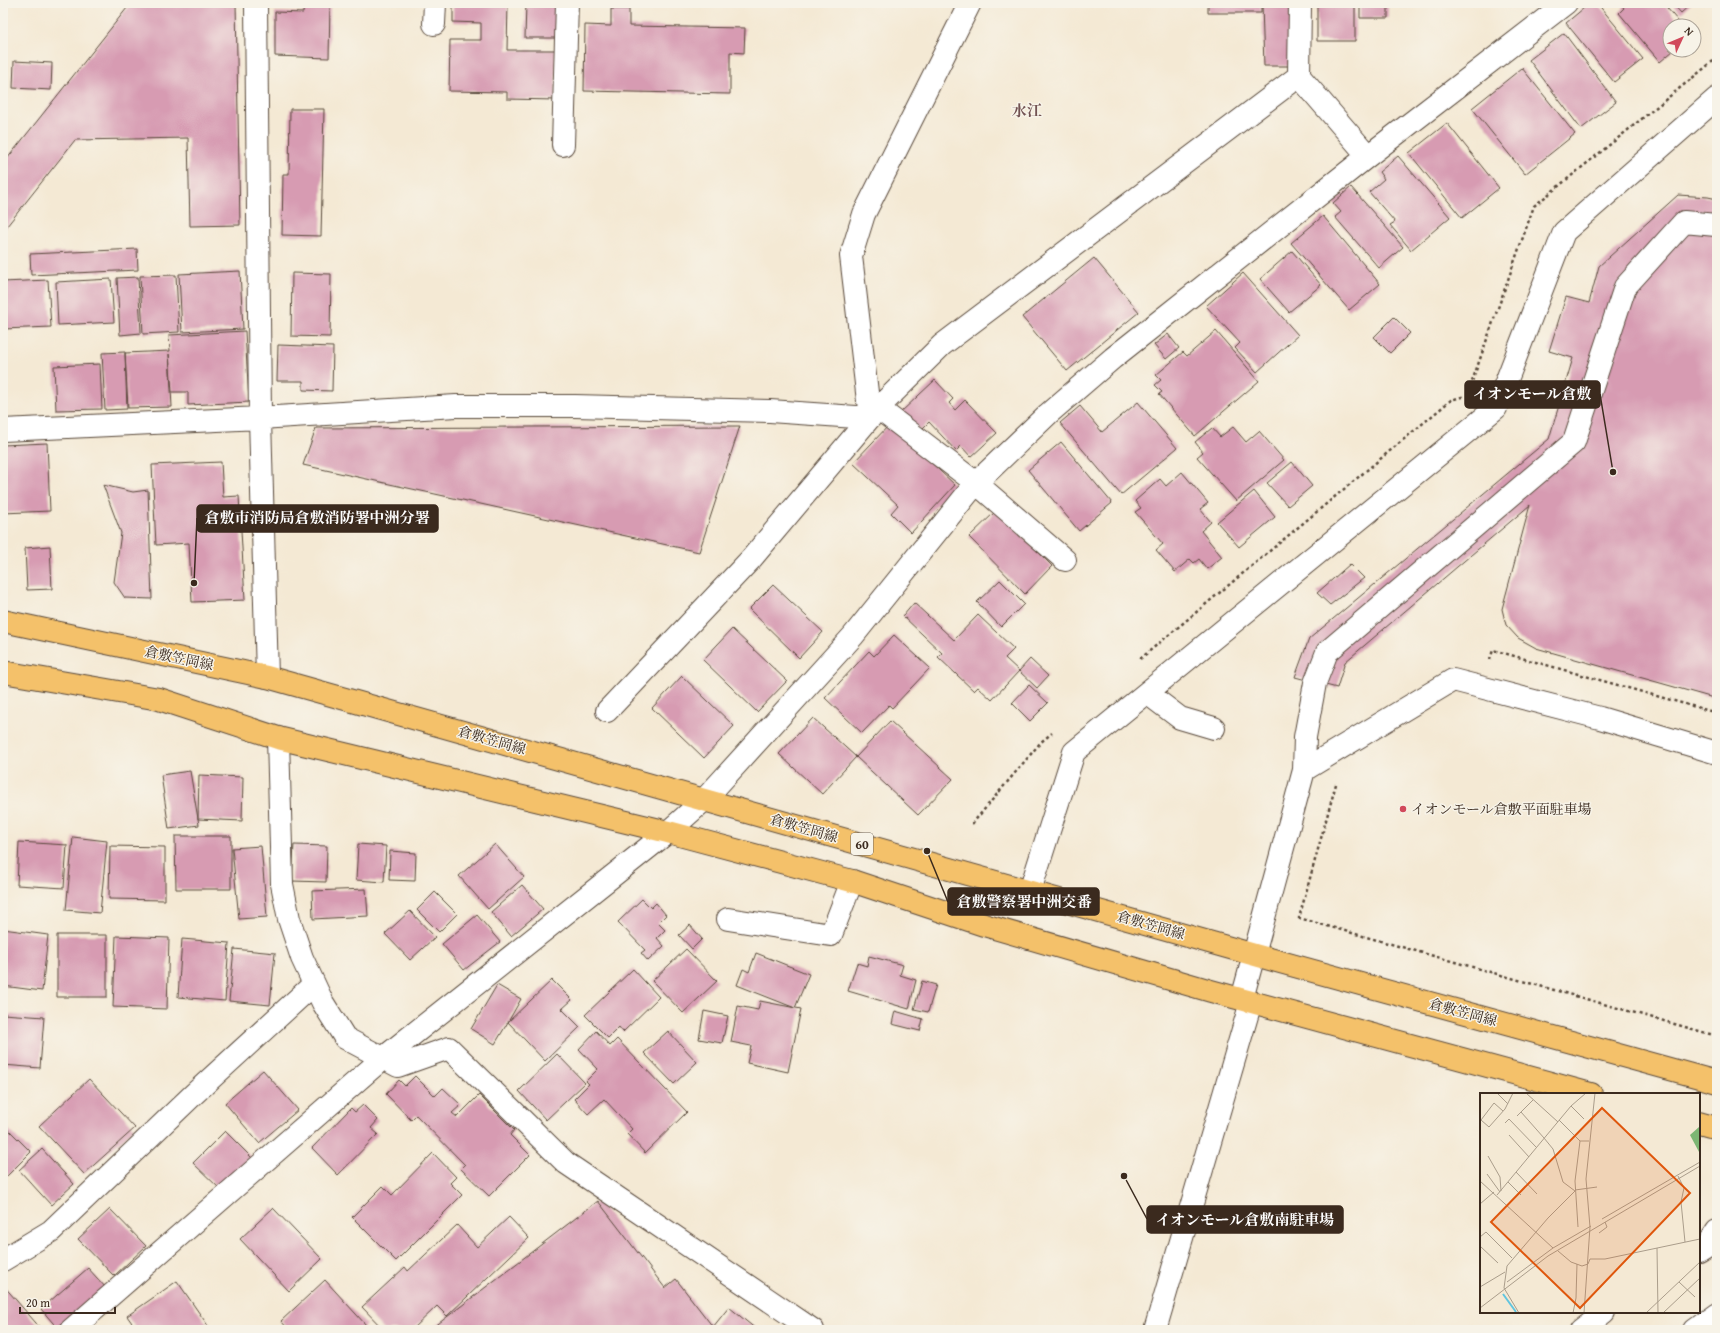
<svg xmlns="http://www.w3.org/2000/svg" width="1720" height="1333" viewBox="0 0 1720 1333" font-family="'Gentium Book Plus','Noto Serif JP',serif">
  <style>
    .building { fill: #d79bb2 }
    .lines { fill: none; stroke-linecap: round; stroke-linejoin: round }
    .minor-casing { stroke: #574739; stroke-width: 24 }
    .major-casing { stroke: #574739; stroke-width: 24 }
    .path { stroke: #574739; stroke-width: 2.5; stroke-dasharray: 3 3; stroke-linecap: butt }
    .minor { stroke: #fff; stroke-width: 22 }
    .major { stroke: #f4c16b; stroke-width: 22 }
    .poi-dot { fill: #d1495b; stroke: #f7f3e8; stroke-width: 1.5 }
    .labels { text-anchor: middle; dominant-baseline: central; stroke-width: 3; stroke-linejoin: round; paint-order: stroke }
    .shield { fill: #f7f3e8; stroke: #73665b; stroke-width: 1 }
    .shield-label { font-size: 13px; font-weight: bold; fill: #3b2a1e }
    .street-label { font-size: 14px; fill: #3b2a1e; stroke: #f7f3e8 }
    .poi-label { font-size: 14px; fill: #3b2a1e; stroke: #f7f3e8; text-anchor: start }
    .neighbourhood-label { font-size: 15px; font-weight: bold; fill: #725252; stroke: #f7f3e8 }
    .inset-river { fill: none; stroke: #61c5df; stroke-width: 2 }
    .inset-road { fill: none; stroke: #aa9d8b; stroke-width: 1 }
    .view { fill: #df570d; fill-opacity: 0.15; stroke: #df570d; stroke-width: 2 }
    .inset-edge { fill: none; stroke: #3b2a1e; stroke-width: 2 }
    .leader { fill: none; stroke: #3b2a1e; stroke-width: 1.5 }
    .callout-dot { fill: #3b2a1e; stroke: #f7f3e8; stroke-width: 1.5 }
    .callout { fill: #3b2a1e; stroke: #3b2a1e; stroke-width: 1.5 }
    .callout-label { font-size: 15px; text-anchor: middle; font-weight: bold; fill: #fff }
  </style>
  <rect width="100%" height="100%" fill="#f7f3e8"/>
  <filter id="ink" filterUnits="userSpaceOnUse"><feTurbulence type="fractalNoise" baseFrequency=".025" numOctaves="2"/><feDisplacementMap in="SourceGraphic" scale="8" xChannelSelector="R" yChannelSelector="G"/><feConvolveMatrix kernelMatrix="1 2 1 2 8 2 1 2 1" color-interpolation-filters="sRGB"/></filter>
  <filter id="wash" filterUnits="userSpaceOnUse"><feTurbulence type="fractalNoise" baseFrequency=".012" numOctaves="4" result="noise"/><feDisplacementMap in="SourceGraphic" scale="16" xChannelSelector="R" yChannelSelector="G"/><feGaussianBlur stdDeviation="0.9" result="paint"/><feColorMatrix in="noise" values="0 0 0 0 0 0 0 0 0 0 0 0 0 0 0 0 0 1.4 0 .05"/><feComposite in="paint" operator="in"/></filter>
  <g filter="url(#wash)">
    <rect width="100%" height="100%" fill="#f4e9d4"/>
    <g id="blocks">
      <!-- building -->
      <path class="building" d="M131 3H236L240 225 190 226 188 138 75 140 3 231V164Z
        M304 3H330L329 58 275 56V12L303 13Z
        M453 3H508L507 50H556V100L507 99V92L449 91 450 40H481V23L453 22Z
        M526 3H557V38H525Z
        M1208 3H1261V13H1208Z
        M1317 3H1355V41H1317Z
        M1360 3H1388V18H1360Z
        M1590 3H1597L1643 59 1614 82 1566 23Z
        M1620 3H1663L1682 26H1670V50H1674L1660 62 1619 13 1624 8Z
        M1672 3H1692L1681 13Z
        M1262 5H1292L1293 66H1264Z
        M611 9H629V26L745 28 744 53 730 52V94L584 91 585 25 611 26Z
        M1564 33 1616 102 1581 129 1529 60Z
        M3 61H6L4 83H3Z
        M14 61 52 63 51 90 13 88Z
        M1522 68 1575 134 1525 174 1472 108Z
        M290 109H324L321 236 282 235 283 174H289Z
        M3 119H5L4 133H3Z
        M1447 123 1499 188 1462 218 1409 153Z
        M1398 156 1450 217 1411 250 1390 225 1395 222 1369 192 1384 179 1379 172Z
        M1351 187 1403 247 1379 268 1335 217 1341 212 1333 203Z
        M1678 195 1708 197 1717 199V699L1536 648 1518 638 1506 625 1502 609 1530 505 1345 662 1337 688 1295 677 1309 639 1549 439 1573 358 1549 351 1566 297 1589 303 1599 266Z
        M1323 216 1380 284 1349 310 1291 243Z
        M137 249 138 270 31 275 30 254Z
        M1292 251 1321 285 1289 312 1260 279Z
        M1094 258 1139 312 1067 371 1022 317Z
        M240 271 243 329 182 332 179 274Z
        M292 273 331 274 330 337 291 336Z
        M1243 273 1298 335 1257 372 1235 348 1240 343 1206 306Z
        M176 275 179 332 143 334 140 276Z
        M138 277 141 333 120 335 117 278Z
        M111 279 114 322 58 325 56 282Z
        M48 280 51 327 3 329V282Z
        M1394 317 1410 333 1390 353 1374 337Z
        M245 331 249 402 188 405V392H172L169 354 172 407 128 408 125 353 170 351 169 335Z
        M1216 331 1259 381 1195 436 1159 394 1162 392 1155 385 1161 380 1156 375 1183 352 1187 356Z
        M1168 334 1179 348 1166 359 1154 345Z
        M278 345 333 347 332 391 303 390V381H277Z
        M125 352 127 409 105 410 102 353Z
        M100 364 102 409 56 410 54 366Z
        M935 380 953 399 949 403 955 410 965 400 997 433 971 457 961 446 956 451 929 422 920 431 901 412Z
        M1138 402 1177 448 1121 495 1060 423 1080 406 1102 432Z
        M890 424 955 485 911 533 891 513 898 505 853 463Z
        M740 426 699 552 303 465 316 428Z
        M1233 427 1246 442 1259 431 1284 460 1236 501 1197 457 1203 452 1195 442 1212 428 1220 437Z
        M1061 442 1112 503 1079 531 1028 470Z
        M47 443 50 511 3 513V445Z
        M221 462 223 497 239 496 245 600 192 602 189 543 156 545 152 465Z
        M1292 462 1312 486 1288 506 1267 483Z
        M1182 472 1208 503 1200 509 1211 522 1201 531 1222 557 1207 569 1199 559 1194 563 1190 559 1175 572 1156 550 1163 544 1135 512 1141 508 1135 501 1160 479 1166 486Z
        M103 485 133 492 148 490 152 599 125 598 114 582 121 533Z
        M1254 491 1275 517 1239 547 1217 522Z
        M997 510 1052 566 1025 594 969 537Z
        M50 546 52 589 27 590 25 548Z
        M1350 564 1364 578 1330 605 1317 593Z
        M1000 580 1024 604 1001 627 977 602Z
        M773 585 823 632 799 658 749 609Z
        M914 603 954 640 978 615 1014 649 1005 658 1019 671 1030 659 1048 676 1037 688 1019 671 992 700 978 687 974 691 938 657 942 653 903 616Z
        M732 629 787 681 757 712 703 660Z
        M894 635 930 668 892 708 889 705 862 733 825 698 869 651 874 656Z
        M682 676 734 726 704 758 652 708Z
        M1029 685 1048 703 1030 721 1012 703Z
        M813 718 856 757 822 794 779 754Z
        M890 721 953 779 918 815 856 757Z
        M190 771 199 825 169 829 161 775Z
        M199 775 243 777 242 821 198 819Z
        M175 836H231V889H176Z
        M73 837 107 841 100 913 66 910Z
        M19 842 67 845 64 888 17 885Z
        M358 844 386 846 384 882 356 880Z
        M495 844 524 877 488 909 459 876Z
        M294 845 327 846 326 882 292 881Z
        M110 846 165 847V900L109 899Z
        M261 846 267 917 239 919 232 848Z
        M390 851 416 853 415 881 389 880Z
        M522 885 543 909 511 936 491 912Z
        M366 889 368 916 313 919 312 891Z
        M435 892 457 914 439 932 417 910Z
        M642 899 651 908 656 903 666 915 658 923 665 930 657 938 664 946 648 961 641 953 645 950 618 922Z
        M410 911 435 937 410 960 385 934Z
        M477 915 500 942 464 970 442 944Z
        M690 925 702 939 692 949 679 935Z
        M3 929 48 935 42 991 3 986Z
        M57 935H107V997H57Z
        M116 936 169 938 167 1009 113 1007Z
        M182 939 229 943 225 1001 178 997Z
        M234 949 275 953 270 1005 229 1001Z
        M686 949 717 981 683 1013 652 981Z
        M756 953 809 974 795 1008 737 985 743 969 749 972Z
        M869 956 903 965 900 975 916 980 909 1009 848 991 857 963 867 966Z
        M633 969 659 997 623 1032 619 1027 608 1038 585 1015Z
        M552 980 572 1000 562 1009 580 1027 545 1061 508 1022 495 1044 471 1029 497 985 521 999 508 1022Z
        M922 981 936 985 928 1012 914 1009Z
        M760 1001 801 1009 788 1072 747 1063 751 1046 731 1042 738 1006 758 1010Z
        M704 1011 728 1016 722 1043 699 1039Z
        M895 1011 923 1019 920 1031 892 1024Z
        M3 1014 44 1017 40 1068 3 1065Z
        M596 1031 610 1046 617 1039 687 1112 645 1153 627 1134 632 1129 604 1099 588 1114 574 1099 589 1084 586 1081 598 1069 579 1049Z
        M668 1031 697 1062 674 1084 644 1053Z
        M557 1054 585 1083 546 1120 519 1091Z
        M263 1070 298 1110 259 1143 225 1103Z
        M415 1076 435 1096 443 1088 461 1105 452 1113 457 1117 479 1095 514 1130 510 1135 530 1155 489 1196 461 1169 465 1165 416 1115 411 1120 386 1094 399 1080 405 1086Z
        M89 1079 135 1128 84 1174 39 1126Z
        M363 1105 378 1120 371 1128 378 1134 338 1175 312 1148 351 1108 355 1112Z
        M3 1124 31 1152 5 1178 3 1175Z
        M225 1131 252 1158 220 1189 193 1163Z
        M42 1149 74 1184 51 1205 19 1170Z
        M433 1153 456 1177 450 1183 462 1195 396 1261 352 1217 383 1186 392 1195Z
        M598 1201 665 1288 676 1279 713 1327 729 1307 757 1330H430Z
        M273 1208 322 1259 289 1291 240 1239Z
        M110 1209 146 1246 114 1276 78 1239Z
        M509 1217 529 1238 447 1316 437 1306 412 1330H384L362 1307 405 1267 408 1271 457 1225 477 1247Z
        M88 1268 106 1288 59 1330 41 1309Z
        M325 1280 366 1325 361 1330H289L281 1321Z
        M177 1281 211 1330H137L127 1316Z
        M3 1285 42 1330H3Z"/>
    </g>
  </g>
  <g filter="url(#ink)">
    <use href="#blocks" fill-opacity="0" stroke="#574739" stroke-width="1"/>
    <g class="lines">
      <defs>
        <path id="minor" d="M256 3 260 418 267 677
          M1300 3 1299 76 1368 156
          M434 24 435 3
          M563 145 567 3
          M878 408 976 483 1065 560
          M3 430 260 418 456 406H575L770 411 870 418 851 256 864 214 970 3
          M1147 693 1180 718 1214 728
          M607 711 751 559 878 408 942 345 1299 76
          M278 738 282 884 289 919 302 958 323 1003 345 1038 398 1066 449 1048 566 1163 813 1330
          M1304 770 1305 737 1315 683 1327 652 1574 442 1625 287 1684 222 1716 225
          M1030 891 1074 752 1496 408 1564 232 1717 98
          M728 919 831 935 852 881
          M1242 999 1304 770 1453 680 1600 718 1717 753
          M1699 1251 1707 1246 1717 1231
          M3 1260 51 1231 194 1094 314 984
          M71 1330 382 1059 668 832 704 800 853 636 976 483 1048 414 1113 358 1368 156 1566 3
          M1155 1330 1251 1002
          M1581 1330 1604 1312
          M1695 1330 1717 1314"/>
        <path id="major" d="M3 621 267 677 1255 955 1717 1082
          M3 672 159 699 278 738 668 832 852 881 984 925 1211 991 1591 1094
          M1699 1123 1717 1128"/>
      </defs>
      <!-- minor casing -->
      <use href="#minor" class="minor-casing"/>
      <!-- major casing -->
      <use href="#major" class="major-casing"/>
      <!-- path -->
      <path class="path" d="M1468 393 1534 206 1717 58
        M1140 659 1451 400 1465 396
        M1490 660 1493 650 1717 713
        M1336 784 1299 918 1717 1036
        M972 824 1041 742 1052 733"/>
      <!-- minor -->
      <use href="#minor" class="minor"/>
      <!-- major -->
      <use href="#major" class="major"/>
    </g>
  </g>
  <!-- markers -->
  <circle class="poi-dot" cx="1403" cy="809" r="4"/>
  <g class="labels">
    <!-- shield labels -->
    <rect class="shield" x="851" y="833" width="22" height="22" rx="3"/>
    <g class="shield-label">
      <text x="862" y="844">60</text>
    </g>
    <!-- street labels -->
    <g class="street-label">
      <text transform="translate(179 658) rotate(12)">倉敷笠岡線</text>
      <text transform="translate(492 740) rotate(16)">倉敷笠岡線</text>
      <text transform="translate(804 828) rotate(16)">倉敷笠岡線</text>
      <text transform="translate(1151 925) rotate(16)">倉敷笠岡線</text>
      <text transform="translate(1463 1012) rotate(15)">倉敷笠岡線</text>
    </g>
    <!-- poi labels -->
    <g class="poi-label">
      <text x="1411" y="809">イオンモール倉敷平面駐車場</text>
    </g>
    <!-- neighbourhood labels -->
    <g class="neighbourhood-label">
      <text x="1027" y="110">水江</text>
    </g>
  </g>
  <!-- overview -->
  <g transform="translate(1480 1093)">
    <rect width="220" height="220" fill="#f4e9d4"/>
    <path d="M219 34 220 58 219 59 210 42Z" fill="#7db673"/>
    <path class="inset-river" d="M23 201 36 219"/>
    <path class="inset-road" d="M17 0 28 11M46 0 78 29M91 13 104 26M23 18 14 10 1 27 9 34 25 16 33 0M41 19 64 45M37 23 53 7M79 27 100 48H109M25 30 29 26 56 54M29 42 49 64M8 63 20 84 21 98M36 79 57 101M7 81 20 99M198 83 204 95 201 109 205 149M0 88 73 155M28 89 41 102M95 97 117 94M17 102 91 13 106 0M0 111 14 99M122 126 220 69M98 134 95 88 100 48M119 140 127 134 125 129M0 144 6 139 32 165M0 153 18 170M177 155 178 220M78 158 91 169 102 173 108 171 110 166H125L220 146M27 189 73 155 111 133M199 189 215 204M0 194 25 179M0 215 68 163 220 73M39 220 24 195 27 173 68 125 95 98 83 89 73 56 64 45M93 220 96 205 97 171M104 220 110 134 106 86 115 0M166 220 220 169M183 220 220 185"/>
    <path class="view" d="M122 15 210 100 100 215 11 129Z"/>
    <rect width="220" height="220" class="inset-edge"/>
  </g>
  <!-- callouts -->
  <path class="leader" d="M1613 472L1600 394M194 583L197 518M927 851L948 902M1124 1176L1147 1219"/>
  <g class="callout-dot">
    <circle cx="1613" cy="472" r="4"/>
    <circle cx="194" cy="583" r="4"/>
    <circle cx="927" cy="851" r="4"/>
    <circle cx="1124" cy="1176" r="4"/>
  </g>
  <g class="callout">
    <rect x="1465" y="381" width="135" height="27" rx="4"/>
    <rect x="197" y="505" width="241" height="27" rx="4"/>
    <rect x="948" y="888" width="151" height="27" rx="4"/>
    <rect x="1147" y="1206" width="196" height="27" rx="4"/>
  </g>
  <g class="callout-label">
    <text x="1532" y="399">イオンモール倉敷</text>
    <text x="317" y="523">倉敷市消防局倉敷消防署中洲分署</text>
    <text x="1024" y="907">倉敷警察署中洲交番</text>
    <text x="1245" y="1225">イオンモール倉敷南駐車場</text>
  </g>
  <!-- margin -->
  <rect width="1720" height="1333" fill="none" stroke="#f7f3e8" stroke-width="16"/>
  <!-- north arrow -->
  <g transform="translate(1682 38) rotate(46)"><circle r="19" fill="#f7f3e8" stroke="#aca397"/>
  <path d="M0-3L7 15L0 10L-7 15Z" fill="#d1495b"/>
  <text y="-6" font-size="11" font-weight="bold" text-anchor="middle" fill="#3b2a1e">N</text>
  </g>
  <!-- scale -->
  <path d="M20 1307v6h95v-6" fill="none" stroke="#3b2a1e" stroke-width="2"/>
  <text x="26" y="1307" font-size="12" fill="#3b2a1e" stroke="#f7f3e8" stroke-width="3" paint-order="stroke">20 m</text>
</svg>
